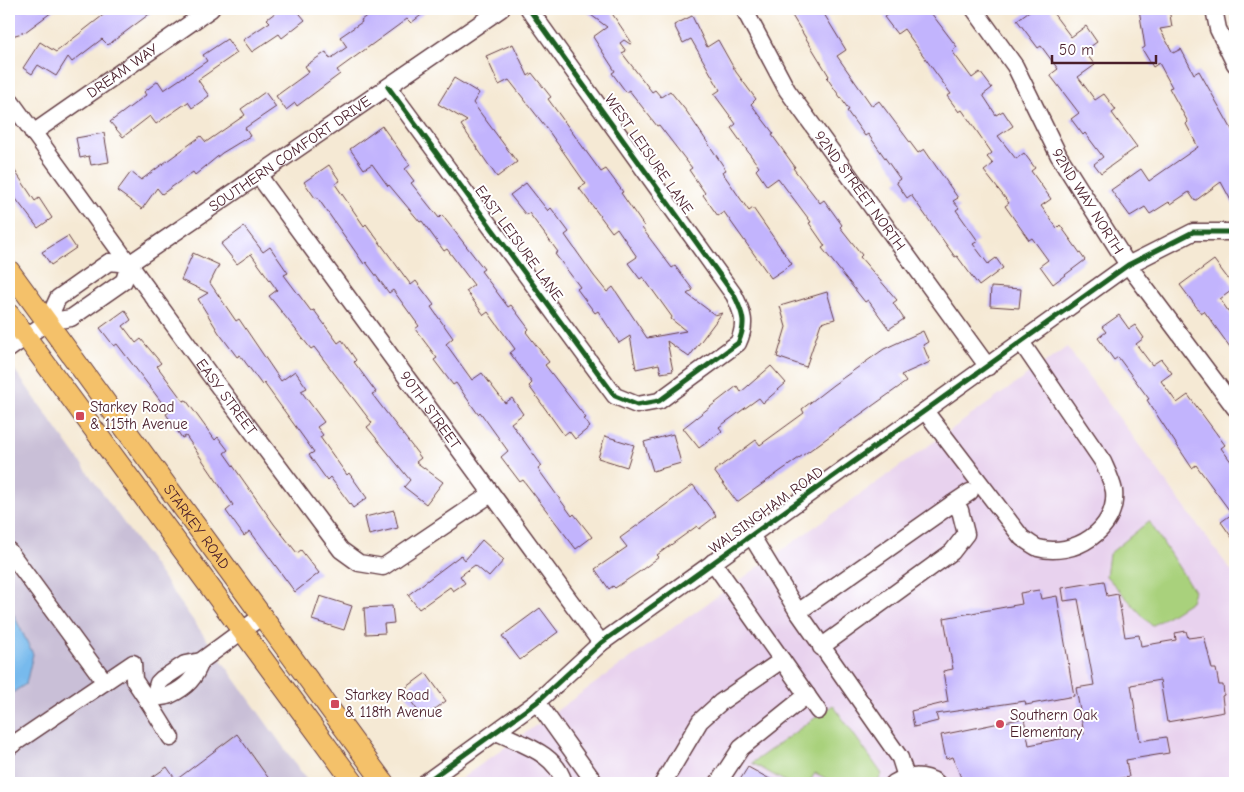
<svg xmlns="http://www.w3.org/2000/svg" width="1244" height="792" viewBox="0 0 1244 792" font-family="'Comic Neue',sans-serif">
  <style>
    .built { fill: #e8d2ee }
    .industrial { fill: #c9bfd7 }
    .green { fill: #a9d17b; stroke: #7a7853 }
    .water { fill: #77baed; stroke: #606c8c }
    .building { fill: #c2b4fd }
    .lines { fill: none; stroke-linecap: round; stroke-linejoin: round }
    .minor-casing { stroke: #643d44; stroke-width: 19 }
    .major-casing { stroke: #643d44; stroke-width: 22 }
    .minor { stroke: #fff; stroke-width: 16 }
    .major { stroke: #f4c16a; stroke-width: 20 }
    .cycleway-casing { stroke: #fff; stroke-width: 8 }
    .cycleway { stroke: #1b5e20; stroke-width: 5 }
    .poi-dot { fill: #d1495b; stroke: #fff; stroke-width: 2 }
    .labels { text-anchor: middle; dominant-baseline: central; stroke-width: 4; stroke-linejoin: round; paint-order: stroke }
    .street-label { font-size: 15px; fill: #4a1f2b; stroke: #fff }
    .poi-label { font-size: 15px; fill: #4a1f2b; stroke: #fff; text-anchor: start }
  </style>
  <rect width="100%" height="100%" fill="#fff"/>
  <filter id="ink" filterUnits="userSpaceOnUse"><feTurbulence type="fractalNoise" baseFrequency=".02" numOctaves="2"/><feDisplacementMap in="SourceGraphic" scale="10" xChannelSelector="R" yChannelSelector="G"/><feConvolveMatrix kernelMatrix="1 2 1 2 8 2 1 2 1" color-interpolation-filters="sRGB"/></filter>
  <filter id="wash" filterUnits="userSpaceOnUse"><feTurbulence type="fractalNoise" baseFrequency=".0096" numOctaves="4" result="noise"/><feDisplacementMap in="SourceGraphic" scale="20" xChannelSelector="R" yChannelSelector="G"/><feGaussianBlur stdDeviation="1.12" result="paint"/><feColorMatrix in="noise" values="0 0 0 0 0 0 0 0 0 0 0 0 0 0 0 0 0 1.4 0 .05"/><feComposite in="paint" operator="in"/></filter>
  <g filter="url(#wash)">
    <rect width="100%" height="100%" fill="#f5e9d4"/>
    <!-- built -->
    <path class="built" d="M1067 347 1235 576V783H455Z"/>
    <!-- industrial -->
    <path class="industrial" d="M9 362 309 783H9V695L26 684 9 605Z"/>
    <!-- green -->
    <path class="green" d="M1149 521 1194 591 1191 601 1152 626 1106 576 1109 554Z
      M833 705 882 774 877 783H848L841 779 839 783H836L815 773 809 783H788L752 763Z"/>
    <!-- water -->
    <path class="water" d="M9 605 33 654 26 684 9 695Z"/>
    <g id="blocks">
      <!-- building -->
      <path class="building" d="M9 9H56L25 32 9 37Z
        M111 9H156L108 45 102 39 72 62 68 57 56 76 38 65 32 74 23 68 40 42 56 52Z
        M280 9H296L305 20 282 38 279 34 252 52 243 40 270 22 267 19Z
        M376 9H429L411 23 407 19 337 70 340 74 297 106 295 103 286 110 276 96 309 72 305 66 326 52 330 59 347 47 340 37 362 22 361 20Z
        M583 9H609L632 43 630 44 624 40 620 43 626 51 622 53 652 92 655 90 661 97 670 91 687 112 726 170 722 172 749 211 753 208 792 264 771 278 724 212 718 216 703 195 705 193 689 170 692 168 659 125 657 126 629 90 626 92 612 73 615 71 593 37 607 27Z
        M788 9H821L846 50 837 56 872 106 879 101 918 153 924 149 958 198 953 201 959 208 956 210 978 241 973 244 988 264 996 258 1003 268 979 286 957 256 955 257 911 195 907 198 896 182 900 179 868 134 865 136 847 111 849 110 827 78 829 76Z
        M896 9H928L957 47 952 51 972 78 980 72 992 88 983 95 996 115 1003 111 1013 126 998 136 1016 159 1024 153 1035 168 1031 171 1051 199 1041 206 1057 228 1060 225 1085 260 1053 284 1040 266 1048 260 1032 238 1029 240 1005 206 1009 203 984 171 993 164 987 157 992 153 962 110 959 112 947 96 951 94 904 29 897 34 884 17Z
        M1032 9H1050L1071 37 1086 26 1097 42 1084 51 1095 65 1078 77 1095 100 1104 94 1116 110 1112 113 1137 147 1101 173 1094 164 1103 157 1085 133 1083 135 1071 119 1079 113 1050 75 1058 69 1041 46 1038 48 1017 20Z
        M1139 9H1169L1172 27 1160 29 1173 53 1181 49 1194 74 1199 71 1235 135V208L1221 182 1195 201 1189 192 1171 204 1169 202 1150 214 1145 207 1130 216 1111 190 1141 169 1149 181 1198 147 1186 124 1188 122 1169 88 1172 87 1159 63 1153 67 1142 49 1145 47Z
        M692 16 707 47 718 40 736 72 756 99 751 104 774 134 772 135 795 167 793 168 820 203 824 200 842 225 840 227 862 255 860 257 897 300 893 303 904 319 889 329 868 300 865 302 822 248 825 246 809 223 811 222 778 178 767 186 756 170 759 167 731 128 736 124 714 94 720 90 691 39 683 43 674 25Z
        M227 39 237 53 198 80 209 96 192 108 188 102 156 124 150 116 123 137 110 122 146 95 144 92 158 81 164 90 207 61 203 55Z
        M513 44 528 76 532 73 551 97 548 99 601 172 606 169 623 192 621 193 644 226 642 228 672 268 675 266 693 290 687 294 715 315 722 313 689 357 667 341 673 371 661 373 659 364 636 369 630 336 619 343 598 311 595 313 577 289 580 287 555 254 558 252 529 213 526 215 510 195 526 183 548 211 551 208 569 232 565 235 594 276 607 292 613 287 647 338 686 331 671 319 672 317 643 277 640 279 628 263 637 257 617 228 612 232 579 188 586 184 545 126 509 80 499 85 486 56Z
        M454 78 479 93 473 103 517 162 497 177 461 125 467 121 438 104Z
        M265 92 276 107 245 128 250 136 222 153 195 175 193 172 162 194 157 188 142 209 117 191 131 172 141 180 201 136 206 142 245 115 241 109Z
        M382 126 410 165 405 169 414 181 411 183 439 218 442 215 484 269 481 271 508 307 511 305 529 329 526 332 549 362 545 365 586 418 584 419 590 427 575 439 569 431 564 435 529 386 532 383 510 353 515 349 488 312 484 315 466 291 474 285 447 249 444 251 422 221 420 222 389 185 388 186 372 164 364 169 350 149Z
        M104 133 109 162 91 165 89 156 80 158 76 138Z
        M9 162 35 201 39 198 52 218 38 228 13 195 9 198Z
        M329 165 340 181 335 184 364 226 366 224 411 285 416 281 434 305 431 307 453 338 446 344 472 380 482 373 505 403 512 398 523 414 511 423 542 466 538 469 572 516 574 514 592 537 576 549 523 480 520 482 501 457 508 451 480 412 478 414 456 383 453 385 434 360 437 358 415 329 419 326 393 290 389 293 366 262 364 264 317 197 315 198 304 182Z
        M244 227 263 252 270 247 288 273 284 275 311 311 314 310 338 343 342 340 356 360 354 362 376 392 372 394 421 458 416 462 443 482 426 504 404 487 410 480 367 427 372 423 314 347 311 349 269 296 277 290 251 254 237 264 221 244Z
        M68 236 76 248 51 265 42 252Z
        M193 253 219 265 210 283 236 321 239 319 281 381 295 371 307 388 301 391 324 422 317 427 323 435 320 437 347 475 349 473 367 498 353 508 330 477 327 480 309 455 314 452 264 383 262 385 240 355 237 357 219 333 198 299 208 293 181 280Z
        M1214 260 1235 288 1220 299 1235 321V354L1204 311 1201 313 1180 285Z
        M991 287 1021 289 1019 308 990 306Z
        M827 292 835 319 821 323 806 367 777 357 786 327 780 306Z
        M125 310 131 320 123 326 136 343 141 339 161 363 157 366 183 401 186 400 215 440 218 437 228 450 224 453 274 524 297 553 301 550 319 573 295 592 250 531 244 536 226 511 233 505 186 436 182 438 166 414 169 412 117 344 114 346 100 328Z
        M1119 315 1129 329 1135 325 1144 338 1136 344 1152 365 1161 359 1172 373 1161 381 1177 403 1188 395 1225 445 1221 448 1235 467V542L1221 522 1232 514 1196 465 1192 468 1147 400 1149 399 1118 357 1114 360 1098 338 1106 332 1102 327Z
        M923 331 928 342 923 345 930 362 901 375 906 382 737 502 714 471 756 440 760 445 804 413 802 409 833 385 884 349Z
        M771 366 786 383 763 403 759 398 719 427 722 431 699 448 683 428 737 386 741 392Z
        M673 434 681 463 653 471 644 442Z
        M605 436 634 445 627 467 598 458Z
        M693 485 716 516 699 529 697 526 657 555 659 557 639 572 615 588 613 586 609 589 595 569 627 547 620 538Z
        M394 510 398 528 369 535 365 517Z
        M482 540 504 560 489 577 475 565 460 576 465 583 453 591 450 587 419 609 408 595 461 555 465 560Z
        M1104 581 1107 596 1118 594 1125 637 1139 635 1141 646 1176 640 1175 633 1186 631 1188 638 1204 636 1212 669H1216L1219 685H1223L1224 695 1222 696 1224 712 1167 722 1160 680 1131 685 1140 741 1166 737 1169 753 1126 760 1129 777 1110 780 1111 783H963L953 757 946 759 941 735 1024 718 1029 745 1084 734 1076 688 1094 685 1078 599 1064 601 1062 588Z
        M1039 590 1041 599 1057 596 1074 696 1026 705 1025 701 936 714 938 721 914 727 911 711 948 702 943 671 953 669 944 618 1022 604 1020 593Z
        M320 596 352 606 344 630 312 620Z
        M392 606 394 623 384 624 385 633 366 634 364 608Z
        M540 608 558 632 520 660 502 636Z
        M426 673 446 701 423 718 403 690Z
        M237 734 272 783H144L167 767 176 780Z
        M748 767 777 783H738Z"/>
    </g>
  </g>
  <g filter="url(#ink)">
    <use href="#blocks" fill-opacity="0" stroke="#643d44" stroke-width="1"/>
    <g class="lines">
      <defs>
        <g id="minor">
          <path id="s1" d="M744 9 787 90 988 367"/>
          <path id="s2" d="M974 9 1015 66 1059 156 1128 265 1235 408"/>
          <path d="M1214 9 1218 29 1235 64"/>
          <path d="M388 87 615 396 637 405 659 401 738 343C747 324 743 313 734 295L529 9"/>
          <path id="s3" d="M9 99 210 375 341 550 359 563 383 567 491 494"/>
          <path id="s4" d="M33 133 211 9"/>
          <path id="s5" d="M259 176 601 643"/>
          <path id="s6" d="M129 264 501 9"/>
          <path d="M9 349 47 322 71 318 124 281 129 264 109 262 58 298 47 322"/>
          <path d="M925 411 1022 538C1027 541 1033 546 1038 548 1073 558 1118 530 1114 491 1112 481 1107 471 1103 462L1021 342"/>
          <path d="M952 504 970 492"/>
          <path d="M751 535 798 612 900 758 906 777"/>
          <path d="M9 551 105 682"/>
          <path d="M713 562 818 711"/>
          <path d="M798 612 952 504 960 510 966 534 952 552 821 647"/>
          <path d="M154 697 158 683 162 679 185 664 201 661 262 616"/>
          <path d="M148 701 171 738"/>
          <path d="M537 702 595 783"/>
          <path d="M497 732C523 745 556 753 564 783"/>
          <path d="M9 747 133 663 134 680 148 701C156 696 162 698 170 695 187 687 195 678 201 661"/>
          <path d="M425 783 537 702 601 643 1128 265 1193 232H1235"/>
          <path d="M663 783 700 721 721 702 782 660"/>
          <path d="M718 783 741 748 807 695"/>
          <path d="M894 783C907 775 924 774 937 783"/>
        </g>
        <g id="major">
          <path id="s7" d="M9 270 384 783"/>
          <path d="M9 314 354 783"/>
        </g>
      </defs>
      <!-- minor casing -->
      <use href="#minor" class="minor-casing"/>
      <!-- major casing -->
      <use href="#major" class="major-casing"/>
      <!-- minor -->
      <use href="#minor" class="minor"/>
      <!-- major -->
      <use href="#major" class="major"/>
      <defs>
        <path id="cycleway" d="M388 87 615 396 637 405 659 401 738 343C747 324 743 313 734 295L529 9
          M425 783 537 702 601 643 1128 265 1193 232H1235"/>
      </defs>
      <!-- cycleway casing -->
      <use href="#cycleway" class="cycleway-casing"/>
      <!-- cycleway -->
      <use href="#cycleway" class="cycleway"/>
    </g>
  </g>
  <!-- markers -->
  <g class="poi-dot">
    <rect x="75" y="411" width="10" height="10" rx="2.5"/>
    <rect x="330" y="699" width="10" height="10" rx="2.5"/>
    <circle cx="1000" cy="724" r="5"/>
  </g>
  <g class="labels">
    <!-- street labels -->
    <g class="street-label">
      <text stroke="none"><textPath href="#s4" startOffset="109">DREAM WAY</textPath></text>
      <text stroke="none"><textPath href="#s6" startOffset="195">SOUTHERN COMFORT DRIVE</textPath></text>
      <text transform="translate(649 154) rotate(55)">WEST LEISURE LANE</text>
      <text stroke="none"><textPath href="#s1" startOffset="216">92ND STREET NORTH</textPath></text>
      <text stroke="none"><textPath href="#s2" startOffset="224">92ND WAY NORTH</textPath></text>
      <text transform="translate(519 243) rotate(54)">EAST LEISURE LANE</text>
      <text stroke="none"><textPath href="#s3" startOffset="369">EASY STREET</textPath></text>
      <text stroke="none"><textPath href="#s5" startOffset="290">90TH STREET</textPath></text>
      <text transform="translate(766 510) rotate(-36)">WALSINGHAM ROAD</text>
      <text stroke="none"><textPath href="#s7" startOffset="318">STARKEY ROAD</textPath></text>
    </g>
    <!-- poi labels -->
    <g class="poi-label">
      <text x="90" y="407">Starkey Road<tspan x="90" dy="17">&amp; 115th Avenue</tspan></text>
      <text x="345" y="695">Starkey Road<tspan x="345" dy="17">&amp; 118th Avenue</tspan></text>
      <text x="1010" y="715">Southern Oak<tspan x="1010" dy="17">Elementary</tspan></text>
    </g>
  </g>
  <!-- margin -->
  <rect width="1244" height="792" fill="none" stroke="#fff" stroke-width="30"/>
  <!-- scale -->
  <path d="M1052 55v8h104v-8" fill="none" stroke="#4a1f2b" stroke-width="2.5"/>
  <text x="1059" y="55" font-size="15" fill="#4a1f2b" stroke="#ffffff" stroke-width="4" paint-order="stroke">50 m</text>
</svg>
